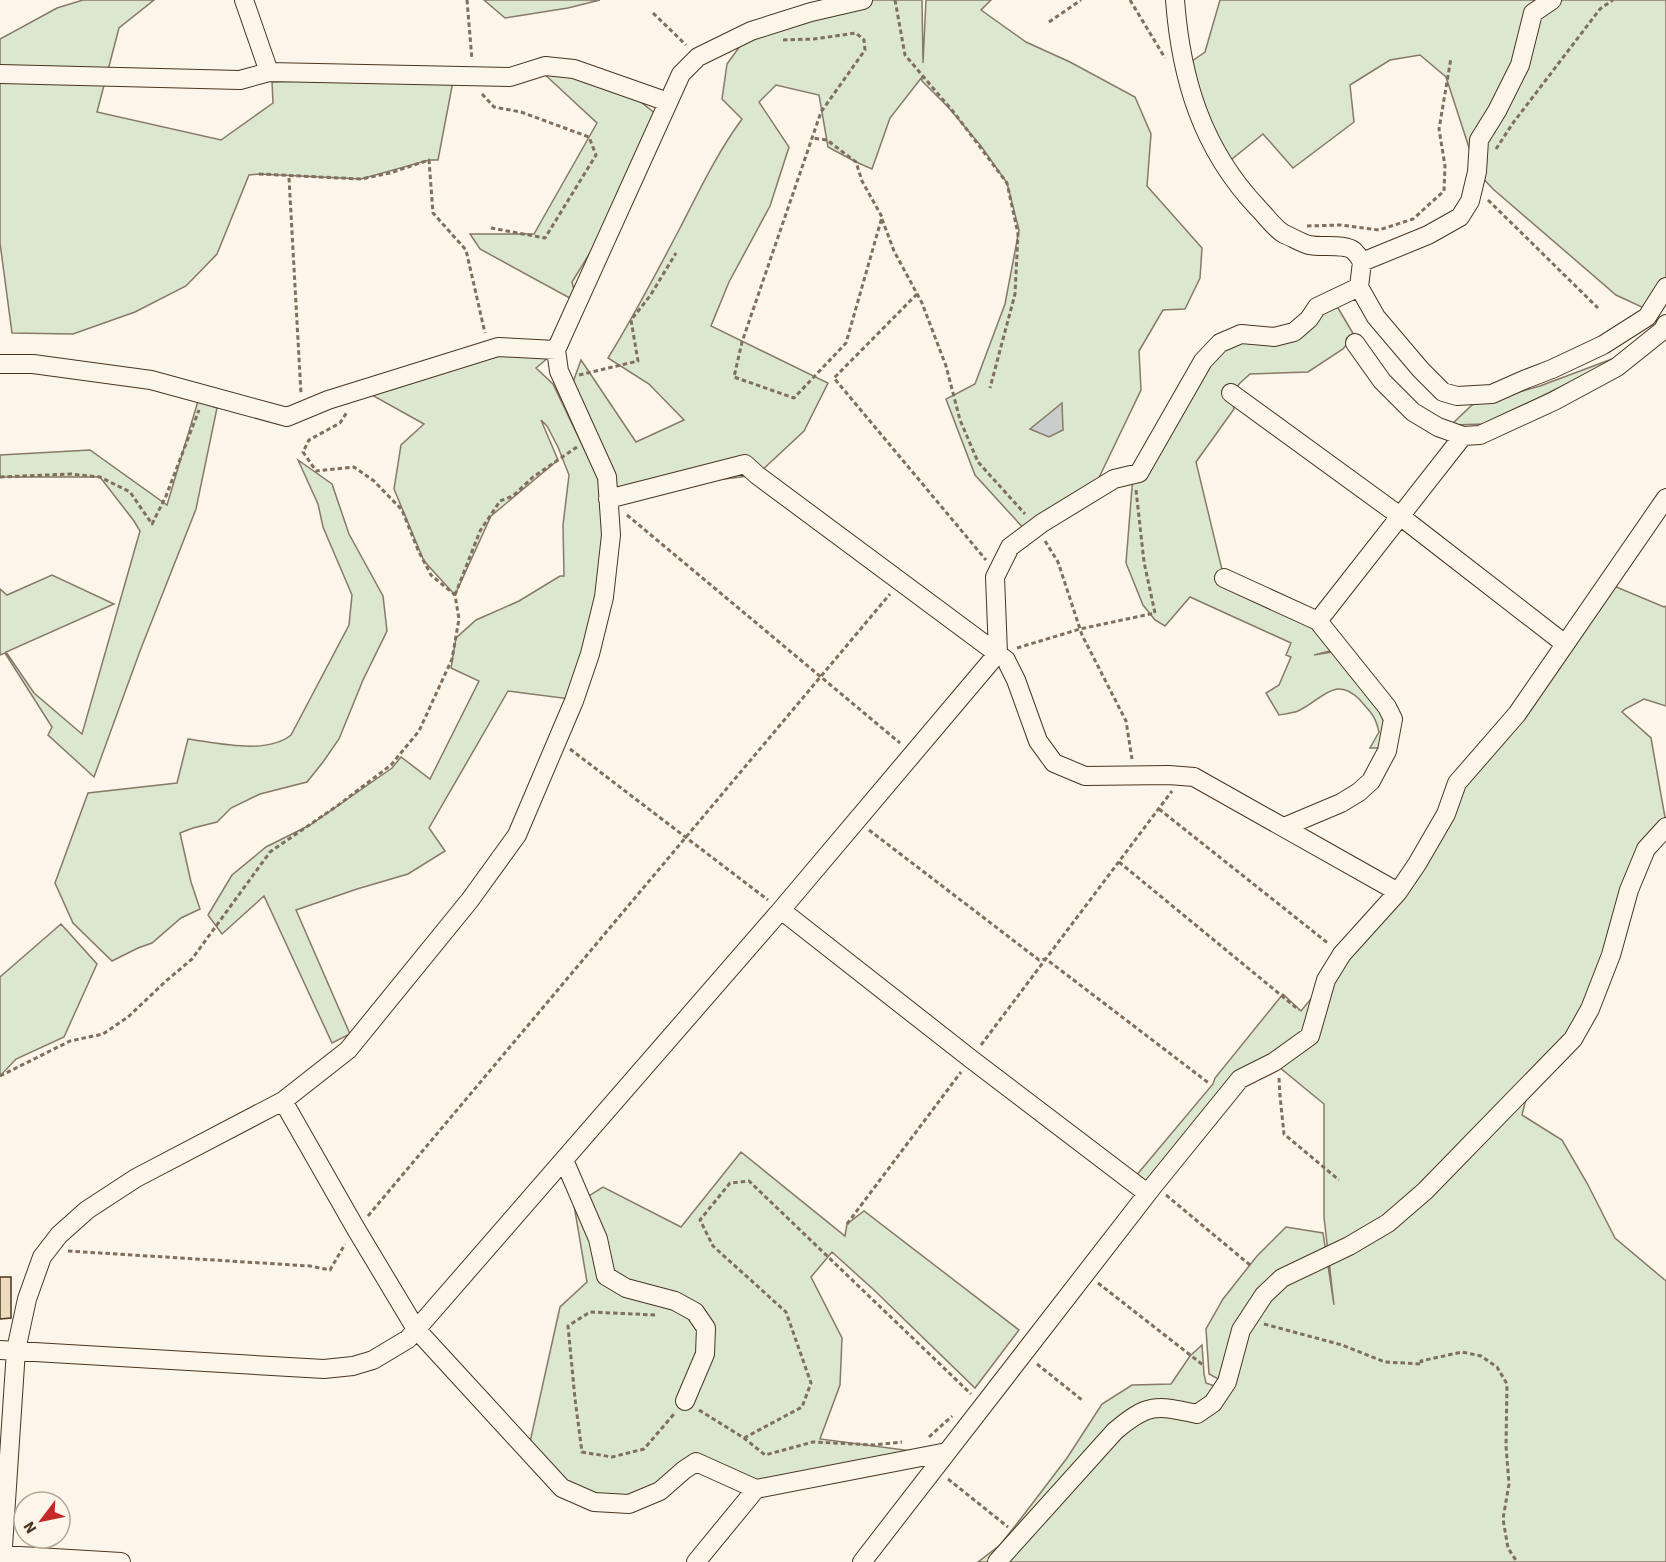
<svg xmlns="http://www.w3.org/2000/svg" width="1666" height="1562" viewBox="0 0 1666 1562" font-family="'Source Sans 3',sans-serif">
  <style>
    .green { fill: #dce7d0; stroke: #887966; stroke-width: 1.5 }
    .water { fill: #c9cecd; stroke: #887966; stroke-width: 1.5 }
    .building { fill: #ecdcbc; stroke: #4a3520; stroke-width: 1.5 }
    .lines { fill: none; stroke-linecap: round; stroke-linejoin: round }
    .minor-casing { stroke: #4a3520; stroke-width: 20 }
    .path { stroke: #7f6f5c; stroke-width: 3; stroke-dasharray: 4.5 3; stroke-linecap: butt }
    .minor { stroke: #fbf6e9; stroke-width: 18 }
  </style>
  <rect width="100%" height="100%" fill="#fbf6e9"/>
  <!-- green -->
  <path class="green" d="M83 0H154L119 28 97 112 221 140 273 103 272 82 454 76 438 160H429L361 179 259 174 249 175 217 254 186 286 135 312 73 334 12 333 0 243V39L57 8Z
    M484 0H600L568 8 505 18Z
    M848 0H922L923 63 926 0H991L981 10 1026 42 1070 62 1135 97 1151 134 1147 186 1202 248 1200 278 1185 309 1163 310 1139 351 1141 390 1094 488 1026 531 975 475 946 399 975 384 1005 304 1019 230 1007 183 981 146 948 107 922 81V77L890 118 872 169 856 162 828 147 819 95 776 85 759 102 789 147 770 206 729 282 711 326 828 383 804 431 757 475 608 493 572 385 581 360 636 442 684 420 649 384 608 358C634 316 657 272 680 228 699 191 717 153 742 119L722 99 727 64 751 31Z
    M1220 0H1666V298L1648 310 1616 295 1493 189 1477 172 1446 77 1420 55 1390 60 1350 85 1354 122 1293 168 1263 134 1227 163 1185 66 1205 52Z
    M542 72 619 85 661 118 627 193 572 282 577 302 480 249 470 234H534L597 123Z
    M1335 303 1354 335 1343 349 1308 372 1250 374 1240 383 1232 393 1234 409 1196 462 1224 578 1312 614 1334 650 1314 655 1338 651 1391 714 1384 748H1370L1379 732C1375 715 1371 713 1360 700 1335 674 1321 701 1298 711 1292 713 1285 714 1279 715L1266 693 1279 685 1291 657 1286 655 1291 643 1190 597 1165 626 1155 620 1143 605 1126 563 1133 475 1227 340 1274 337Z
    M498 347 549 357 536 368 553 384 608 499 605 590 570 699 508 691 429 828 445 851 408 874 357 889 296 910 350 1034 332 1043 264 896 222 934 208 915 232 875 266 847 310 825 392 768 401 757 430 779 479 681 451 668 456 638 476 620 519 601 560 576H564L563 525 569 475 558 447 547 426 541 420 558 460 491 516 455 595 424 561 394 489 401 445 424 424 370 394Z
    M1628 353 1486 424 1451 425 1472 405 1540 386Z
    M198 401 217 408 196 509 140 651 94 777 48 735 52 727 5 653 0 655V589L7 595 52 575 114 604 6 652 34 693 82 734 140 531 134 521 100 477H0V455L90 450 167 505Z
    M298 460 332 484 349 534 383 596 387 631 363 680 339 739 323 762 307 782 260 794 231 808 217 822 193 828 180 833 191 882 200 909 181 918 152 943 138 948 112 961 73 923 55 883 88 793 177 783 188 739C217 743 267 755 291 735L349 625 352 595 323 527 318 504Z
    M1614 586 1664 607 1666 606V706L1644 699 1625 709 1622 712 1651 738 1666 823 1641 861 1575 1035 1530 1083 1522 1115 1562 1140 1587 1183 1615 1238 1666 1281V1562H978L1000 1545 1019 1521 1067 1458 1102 1404 1132 1385 1171 1384 1190 1356 1202 1345 1204 1374 1206 1383 1223 1389 1226 1383 1209 1374 1206 1329 1223 1299 1257 1256 1286 1227 1323 1233 1334 1305 1324 1217V1104L1274 1063 1240 1079 1149 1191 1135 1177 1213 1084 1215 1078 1283 994 1301 1011 1320 988 1465 785Z
    M61 924 97 964 64 1037 16 1059 0 1076V977Z
    M741 1152 845 1236 847 1224 864 1211 1019 1330 975 1388 874 1290 832 1252 811 1277 842 1338 840 1385 820 1439 935 1454 756 1489 695 1472 615 1503 550 1475 528 1451 560 1307 587 1282 574 1205 603 1187 681 1227Z"/>
  <!-- water -->
  <path class="water" d="M1062 403 1063 430 1049 437 1030 429Z"/>
  <!-- building -->
  <path class="building" d="M0 1277H11V1318L0 1319Z"/>
  <g class="lines">
    <defs>
      <path id="minor" d="M244 0 269 72 510 77 545 66 574 69 668 102
        M1175 0C1181 79 1202 149 1258 208 1266 216 1274 228 1284 234 1292 237 1301 243 1309 245 1321 248 1345 243 1354 251 1357 254 1360 258 1362 262L1359 287 1376 317 1421 370 1443 392 1457 396 1492 394 1526 379 1552 369 1603 345 1647 317 1666 287
        M0 74 240 80 269 72
        M1362 262 1428 235 1460 217 1470 201 1477 172 1479 140 1497 111 1520 65 1533 13 1552 0
        M1355 343 1382 381 1413 412 1438 427 1463 436 1480 435 1554 401 1617 367 1663 330 1666 324
        M0 364H33L151 380 287 417 328 400 498 347 556 350
        M1231 393 1400 516 1565 644
        M608 499 745 464 757 475 1006 660 1016 680 1038 741 1054 763 1085 776 1169 775 1194 777 1398 892
        M1224 578 1318 621
        M1284 827 1341 803 1359 792 1371 781 1387 751 1393 719 1387 707 1318 621 1463 436
        M781 910 971 1059 1147 1193
        M283 1101 356 1229 416 1329 562 1488 594 1502 629 1504 660 1491 684 1470 696 1462 756 1489 947 1452
        M564 1160 598 1239 606 1276 626 1288 675 1301 695 1312 706 1328 705 1354 685 1401
        M0 1350 324 1369 353 1366 373 1360 408 1339 781 910 998 653 995 577 1010 547 1042 523 1114 479 1139 473 1203 361 1220 343 1241 334 1274 337 1294 332 1309 319 1317 307 1359 287
        M3 1555 121 1562
        M2 1562 16 1350 27 1299 42 1257 59 1235 87 1210 136 1178 283 1101 348 1050 470 900 517 835 574 701 590 654 604 597 611 535 607 477 559 371 556 350 681 74 698 57 751 31 811 12 863 0
        M696 1562 756 1489
        M862 1562 1154 1185 1240 1079 1274 1062 1310 1036 1326 980 1342 954 1398 892 1417 864 1446 814 1457 783 1517 714 1666 498
        M997 1562 1115 1431C1148 1403 1156 1405 1197 1414L1213 1403 1227 1382 1241 1330 1264 1295 1282 1278 1349 1246 1388 1223 1425 1191 1573 1039 1590 1009 1611 955 1629 890 1646 849 1666 827"/>
    </defs>
    <!-- minor casing -->
    <use href="#minor" class="minor-casing"/>
    <!-- path -->
    <path class="path" d="M467 0 472 60
      M895 0 905 55 956 115 1007 183 1018 234 1015 294 990 388
      M1130 0 1165 58
      M653 13 686 45
      M1049 22 1081 0
      M783 40 814 39 856 33 864 40 865 50 821 112 742 342 734 377 794 398 846 343 882 217 862 181 856 162 827 140 812 138
      M482 94 494 107 521 112 589 137 596 155 545 238 491 228
      M1496 149 1513 123 1600 9 1613 0
      M259 174 361 179 390 173 429 160 433 213 466 250 485 333
      M289 178 301 394
      M1488 200 1598 308
      M882 219 894 251 922 303 946 366 960 420 978 462 1025 514
      M1307 226 1341 225 1379 230 1413 219 1444 191 1445 166 1439 129 1451 58
      M917 294 834 378 986 560
      M579 375 638 361 631 320 650 296 676 253
      M0 477 71 474 100 477 130 492 152 524 166 496 199 410
      M627 515 900 743
      M1045 541 1058 562 1082 635 1126 721 1132 759
      M455 595 480 531 500 501 513 496 533 477 577 447
      M1017 648 1080 629 1155 613 1144 562 1136 490
      M570 749 768 900
      M1159 809 1329 944
      M869 830 1039 960 1046 959 1210 1084
      M1119 862 1299 1010
      M981 1045 1172 791
      M0 1076 70 1041 103 1034 128 1017 166 981 192 959 270 852 337 806 391 765 419 731 452 659 459 619 455 595 431 575 418 550 402 510 374 481 354 467 316 471 303 452 309 440 340 423 347 412
      M1279 1078 1280 1096 1284 1134 1339 1180
      M1166 1195 1250 1265
      M368 1216 890 594
      M847 1224 961 1072
      M68 1251 310 1266 330 1270 345 1244
      M1098 1283 1203 1365
      M655 1315 590 1312 568 1326 575 1399 582 1452 612 1457 644 1449 674 1414
      M1264 1324 1342 1345 1385 1362 1422 1364 1421 1361 1462 1352 1481 1356 1497 1367 1507 1384 1506 1446 1509 1484 1503 1519 1508 1548 1517 1562
      M1037 1364 1082 1400
      M699 1410 744 1438 765 1455 813 1442 874 1445 902 1442
      M929 1437 952 1416
      M744 1438 802 1407 811 1383 786 1312 713 1246 700 1220 730 1183 749 1181 971 1394
      M948 1479 1008 1527"/>
    <!-- minor -->
    <use href="#minor" class="minor"/>
  </g>
  <!-- north arrow -->
  <g transform="translate(42 1520) rotate(238)"><circle r="28" fill="#fbf6e9" stroke="#b4a999" stroke-width="1.5"/>
  <path d="M0-4.5L10 22L0 15L-10 22Z" fill="#c62828"/>
  <text y="-9" font-size="16" font-weight="bold" text-anchor="middle" fill="#4a3520">N</text>
  </g>
</svg>
